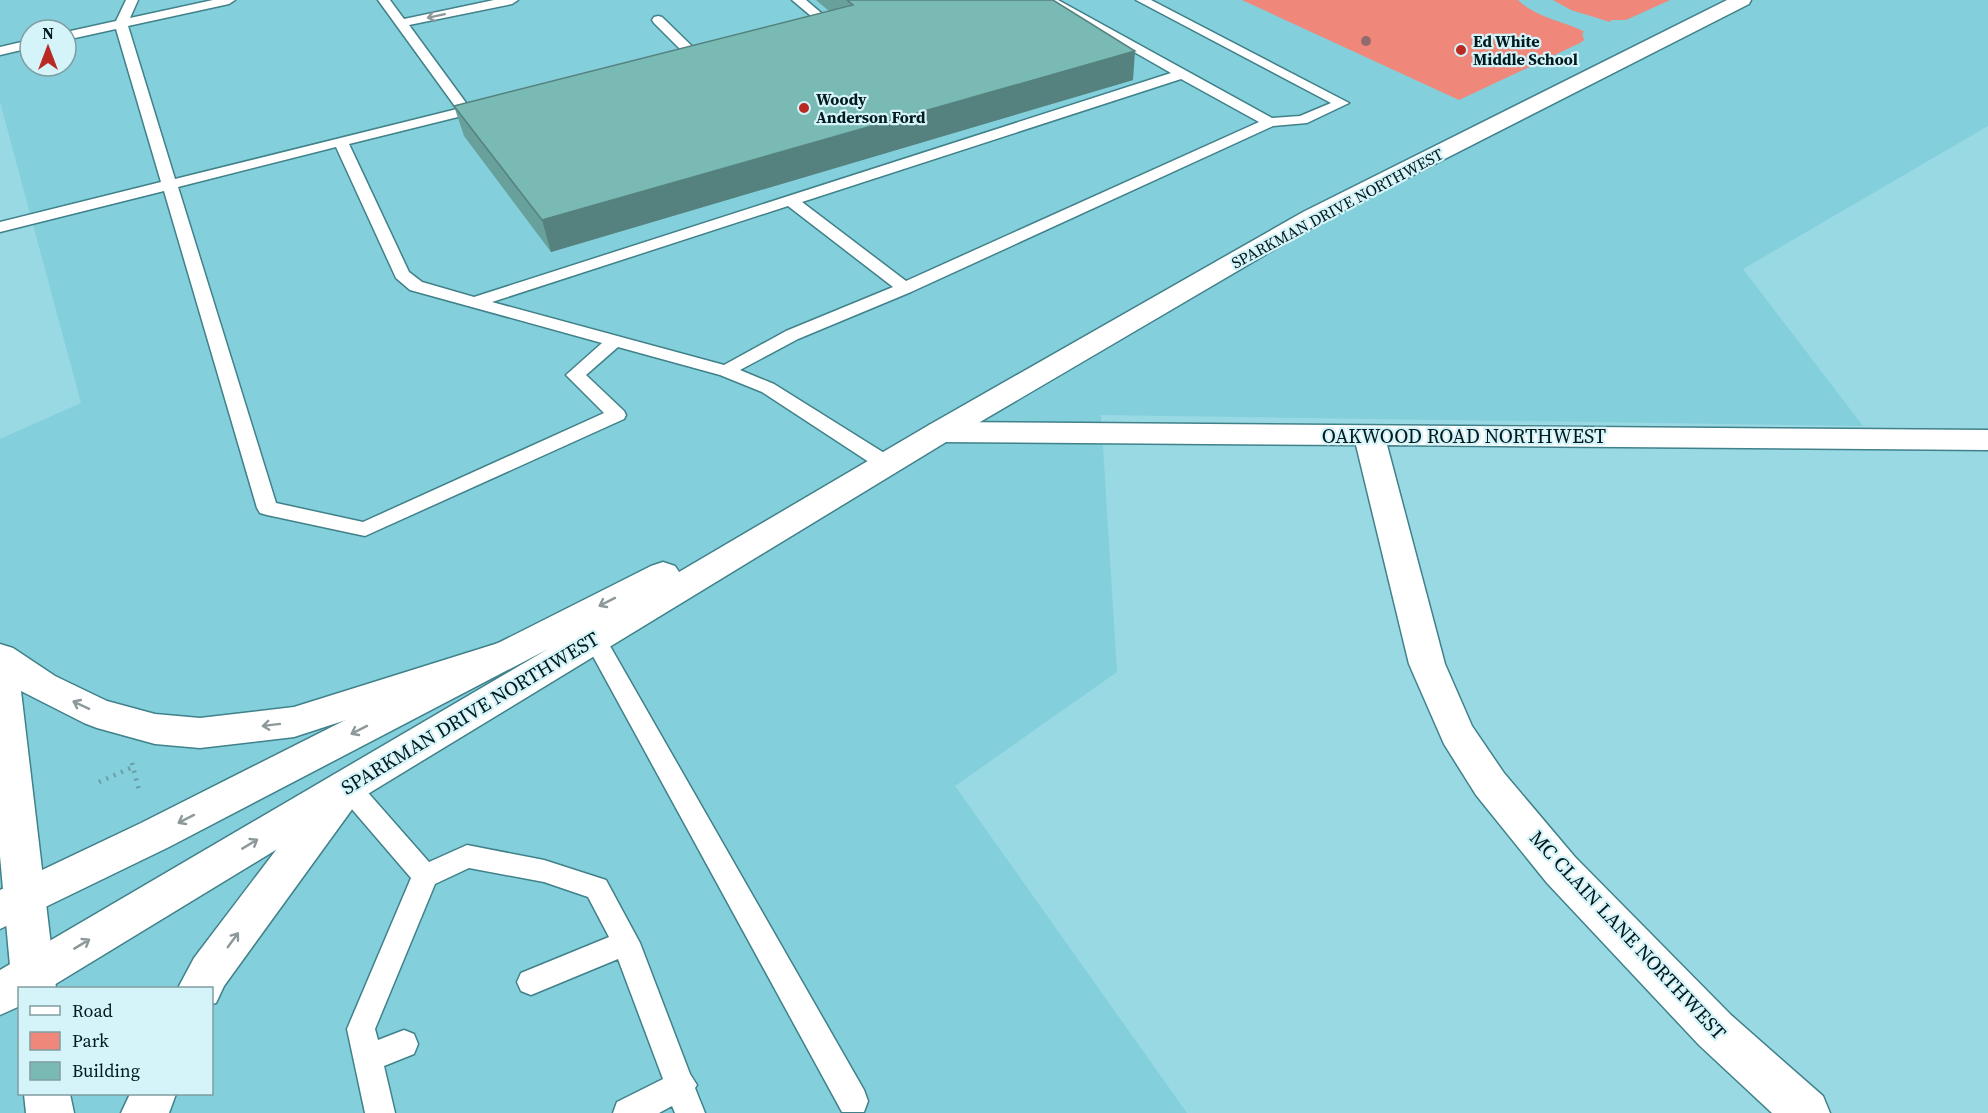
<svg xmlns="http://www.w3.org/2000/svg" width="1988" height="1113" viewBox="0 0 1988 1113" font-family="'Source Serif 4',serif">
  <style>
    .built { fill: #83cfdb; fill-rule: evenodd }
    .green { fill: #ef887b }
    .lines { fill: none; stroke-linecap: round; stroke-linejoin: round }
    .service-casing { stroke: #40818a; stroke-width: 3 }
    .minor-casing { stroke: #40818a; stroke-width: 3 }
    .secondary-casing { stroke: #40818a; stroke-width: 3 }
    .primary-casing { stroke: #40818a; stroke-width: 3 }
    .path { stroke: #699da6; stroke-width: 4.5; stroke-dasharray: 2 6; stroke-linecap: butt }
    .service { fill: #fff; fill-rule: evenodd }
    .minor { fill: #fff; fill-rule: evenodd }
    .secondary { fill: #fff; fill-rule: evenodd }
    .primary { fill: #fff; fill-rule: evenodd }
    .tree { fill: #936a6e }
    .wall { fill: #68a09b }
    .shaded-wall { fill: #55827e }
    .building { fill: #79bab4; stroke: #55827e; stroke-width: 1.5 }
    .oneway { stroke: #8d989a }
    .poi-dot { fill: #b82a22; stroke: #d4f4f9; stroke-width: 2 }
    .labels { text-anchor: middle; dominant-baseline: central; stroke-width: 4.5; stroke-linejoin: round; paint-order: stroke }
    .far-poi-label { font-size: 16px; font-weight: bold; fill: #011a1e; stroke: #d4f4f9; text-anchor: start }
    .far-street-label { font-size: 16px; fill: #011a1e; stroke: #d4f4f9 }
    .street-label { font-size: 20px; fill: #011a1e; stroke: #d4f4f9 }
  </style>
  <rect width="100%" height="100%" fill="#98d9e4"/>
  <!-- built -->
  <path class="built" d="M0 0H1988V126L1743 269 1863 426 1101 415 1117 672 955 786 1187 1113H0V439L81 403 0 102ZM30 30H66V66H30ZM20 988H212V1094H20Z"/>
  <!-- green -->
  <path class="green" d="M1242 0H1518C1536 18 1564 21 1585 32L1582 33 1584 40 1580 43 1459 100Z
    M1553 0H1670L1626 20H1611L1610 22 1571 10Z"/>
  <g class="lines">
    <defs>
      <path id="service" d="M126 0H138L130 18 213 0H235L229 4 128 26 175 179 457 109 378 0H390L404 19 494 0H518L512 4 409 25 472 111 470 114 349 144 409 272 422 282 474 297 1171 73 1043 0H1058L1272 118 1300 116 1331 103 1136 0H1151L1349 103 1307 123 1273 126 911 292 798 339 740 370 774 384 889 456 892 461 889 466 882 467 875 466 762 392 720 375 618 347 586 375 624 411 626 415 624 419 365 536 267 515 260 513 257 508 164 191 0 232V222L161 182 116 29 66 40V32L116 21ZM1181 79 1259 122 906 281 802 202ZM336 147 396 278 410 290 602 343 566 375 604 413 363 522 276 503 178 187ZM788 206 893 287 786 331 724 365 492 302Z
        M792 0H806L833 23 827 27 810 29 808 26 810 23 817 21Z
        M658 16 662 17 698 52 708 49 714 53 701 60H691L654 23 652 20 654 17Z
        M30 40V48L0 55V47Z
        M594 630 602 632 864 1090 868 1101 864 1112H842L583 638 586 632Z
        M347 776 356 779 429 862 467 845 544 860 606 880 640 943 690 1074 697 1085 695 1088 705 1113H675L672 1106 659 1113H613L617 1102 663 1079 618 959 531 995 521 991 517 982 521 973 609 937 588 897 544 882 469 868 435 884 375 1029 378 1040 404 1030 414 1034 418 1044 414 1054 384 1066 395 1113H365L347 1029 411 878 338 793 335 786 338 779Z"/>
      <path id="minor" d="M940 422 1988 430V450L1387 445 1445 664 1472 726 1504 773 1575 857 1731 1015 1823 1096 1830 1113H1772L1699 1045 1547 883 1476 795 1444 744 1409 664 1356 445 940 442 929 439 925 432 929 425Z"/>
      <path id="secondary" d="M1727 0H1751L1749 4 1321 222 951 439 49 988H20V1006L0 1015V970L548 649 169 847 0 929V890L141 823 651 566 663 562 675 566 679 572 929 425 1303 212Z"/>
      <path id="primary" d="M508 640 521 643 526 653 521 663 294 737 200 748 155 744 97 728 84 723 21 691 56 988H20L18 1003 12 988 0 856V644L13 648 55 676 107 701 155 714 200 718 294 707Z
        M347 770 361 775 366 786 361 797 224 986 216 1003 212 1004V988H178L194 958 333 775Z
        M24 1094H70L74 1113H26Z
        M130 1094H176L169 1113H121Z"/>
    </defs>
    <!-- service casing -->
    <use href="#service" class="service-casing"/>
    <!-- minor casing -->
    <use href="#minor" class="minor-casing"/>
    <!-- secondary casing -->
    <use href="#secondary" class="secondary-casing"/>
    <!-- primary casing -->
    <use href="#primary" class="primary-casing"/>
    <!-- path -->
    <path class="path" d="M132 763 139 790
      M99 782 133 767"/>
    <!-- service -->
    <use href="#service" class="service"/>
    <!-- minor -->
    <use href="#minor" class="minor"/>
    <!-- secondary -->
    <use href="#secondary" class="secondary"/>
    <!-- primary -->
    <use href="#primary" class="primary"/>
  </g>
  <!-- trees -->
  <circle class="tree" cx="1366" cy="41" r="5"/>
  <!-- wall -->
  <path class="wall" d="M816 0H1053L1133 80 551 252 464 136 454 106 829 11Z"/>
  <!-- shaded-wall -->
  <path class="shaded-wall" d="M1135 51 1133 80 551 252 542 220Z"/>
  <!-- building -->
  <path class="building" d="M847 0H1053L1135 51 542 220 454 106 853 5Z"/>
  <!-- one-way arrows -->
  <defs><path id="oneway-shaft" d="M-6 0H5M1.5-3L5.5 0L1.5 3" fill="none" stroke-width="1.6" stroke-linecap="round" stroke-linejoin="round" transform="scale(1.5)"/></defs>
  <g class="oneway">
    <use href="#oneway-shaft" transform="translate(436 16) rotate(168)"/>
    <use href="#oneway-shaft" transform="translate(607 602) rotate(153)"/>
    <use href="#oneway-shaft" transform="translate(81 705) rotate(-155)"/>
    <use href="#oneway-shaft" transform="translate(271 725) rotate(173)"/>
    <use href="#oneway-shaft" transform="translate(359 730) rotate(153)"/>
    <use href="#oneway-shaft" transform="translate(186 819) rotate(153)"/>
    <use href="#oneway-shaft" transform="translate(250 844) rotate(-31)"/>
    <use href="#oneway-shaft" transform="translate(233 940) rotate(-54)"/>
    <use href="#oneway-shaft" transform="translate(82 944) rotate(-31)"/>
  </g>
  <!-- markers -->
  <g class="poi-dot">
    <circle cx="1461" cy="50" r="6"/>
    <circle cx="804" cy="108" r="6"/>
  </g>
  <g class="labels">
    <!-- far-poi labels -->
    <g class="far-poi-label">
      <text x="1473" y="41">Ed White<tspan x="1473" dy="18">Middle School</tspan></text>
      <text x="816" y="99">Woody<tspan x="816" dy="18">Anderson Ford</tspan></text>
    </g>
    <!-- far-street labels -->
    <g class="far-street-label">
      <text transform="translate(1337 208) rotate(-28)">SPARKMAN DRIVE NORTHWEST</text>
    </g>
    <!-- street labels -->
    <g class="street-label">
      <text x="1464" y="436">OAKWOOD ROAD NORTHWEST</text>
      <text transform="translate(470 713) rotate(-31)">SPARKMAN DRIVE NORTHWEST</text>
      <text transform="translate(1628 935) rotate(47)">MC CLAIN LANE NORTHWEST</text>
    </g>
  </g>
  <!-- legend -->
  <rect x="18" y="987" width="195" height="108" fill="#d4f4f9" stroke="#809da1" stroke-width="1.5"/>
  <rect x="30" y="1006" width="30" height="9" fill="#ffffff" stroke="#809da1" stroke-width="1.5"/>
  <text x="72" y="1017" font-size="18" fill="#011a1e">Road</text>
  <rect x="30" y="1032" width="30" height="18" fill="#ef887b" stroke="#809da1" stroke-width="1.5"/>
  <text x="72" y="1047" font-size="18" fill="#011a1e">Park</text>
  <rect x="30" y="1062" width="30" height="18" fill="#79bab4" stroke="#809da1" stroke-width="1.5"/>
  <text x="72" y="1077" font-size="18" fill="#011a1e">Building</text>
  <!-- north arrow -->
  <g transform="translate(48 48)"><circle r="28" fill="#d4f4f9" stroke="#809da1" stroke-width="1.5"/>
  <path d="M0-4.5L10 22L0 15L-10 22Z" fill="#b82a22"/>
  <text y="-9" font-size="16" font-weight="bold" text-anchor="middle" fill="#011a1e">N</text>
  </g>
</svg>
